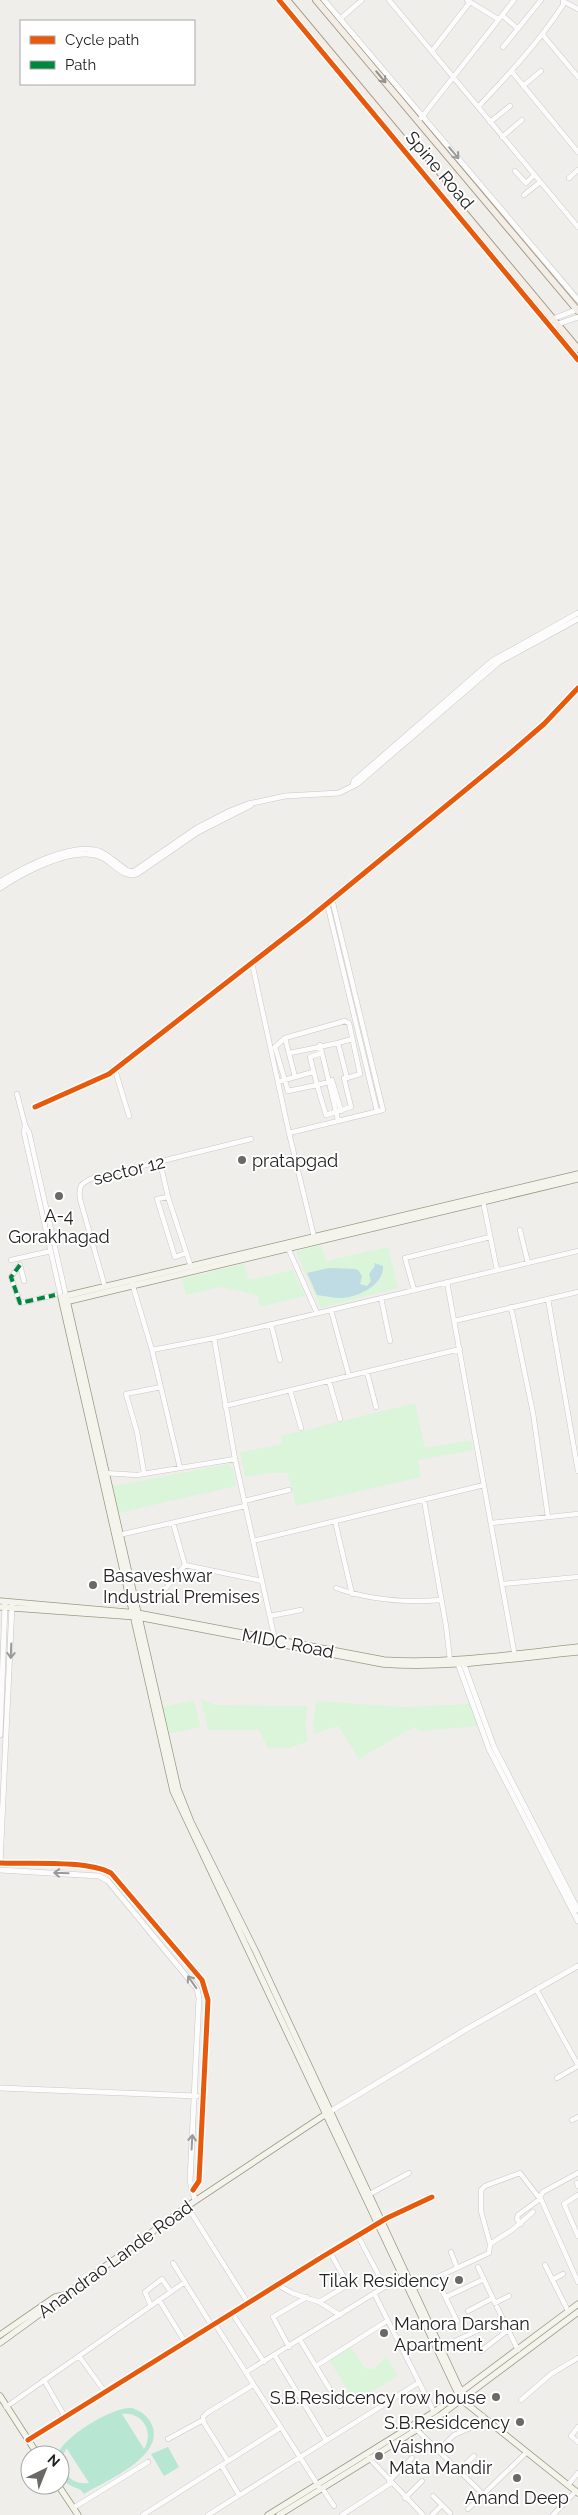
<svg xmlns="http://www.w3.org/2000/svg" width="578" height="2515" viewBox="0 0 578 2515" font-family="Raleway,sans-serif">
  <style>
    .park { fill: #daf5da }
    .pitch { fill: #b7e6d2; fill-rule: evenodd }
    .water { fill: #bfdbe3 }
    .lines { fill: none; stroke-linecap: round; stroke-linejoin: round }
    .minor-casing { stroke: #c9c8c7; stroke-width: 5.5 }
    .tertiary-casing { stroke: #c9c8c7; stroke-width: 6 }
    .secondary-casing { stroke: #999a82; stroke-width: 7 }
    .primary-casing { stroke: #a79c86; stroke-width: 8 }
    .minor { stroke: #fdfcfc; stroke-width: 4.5 }
    .tertiary { stroke: #fdfcfc; stroke-width: 5 }
    .secondary { stroke: #f4f4ed; stroke-width: 5.5 }
    .primary { stroke: #f3ede7; stroke-width: 6 }
    .quiet { stroke: #00873e; stroke-width: 4; stroke-dasharray: 8 4; stroke-linecap: butt }
    .cycleway-casing { stroke: #fff; stroke-width: 8 }
    .cycleway { stroke: #e8590c; stroke-width: 5 }
    .oneway { stroke: #95928e }
    .oneway2 { stroke: #9a9a9a }
    .poi-dot { fill: #6a6968; stroke: #fff; stroke-width: 2 }
    .labels { text-anchor: middle; dominant-baseline: central; stroke-width: 4; stroke-linejoin: round; paint-order: stroke }
    .street-label { font-size: 18px; fill: #222; stroke: #fff }
    .poi-label { font-size: 18px; fill: #222; stroke: #fff; text-anchor: start }
  </style>
  <rect width="100%" height="100%" fill="#f0eeeb"/>
  <!-- park -->
  <path class="park" d="M321 1245 326 1261 388 1247 398 1288 321 1308 296 1252Z
    M244 1264 249 1280 293 1270 305 1296 260 1307 257 1295 221 1287 186 1295 182 1279Z
    M415 1403 425 1448 471 1440 473 1450 418 1460 421 1477 296 1506 287 1473H270L245 1477 240 1452 282 1444 281 1436Z
    M228 1464 233 1468 236 1486 118 1513 113 1486Z
    M201 1699 215 1705 308 1706 305 1722 308 1741 290 1748H268L259 1730H208Z
    M194 1700 200 1727 168 1734 162 1707Z
    M317 1701 405 1707 470 1704 478 1726 420 1731 414 1727 359 1759 338 1726 314 1734 313 1721Z
    M350 2346 366 2369H374L386 2356 398 2376 355 2402 329 2360Z"/>
  <!-- pitch -->
  <path class="pitch" d="M132 2408C141 2411 148 2416 152 2425 165 2457 105 2481 84 2494 81 2489 79 2489 74 2487 58 2481 60 2469 60 2455H57C63 2437 113 2406 132 2408ZM122 2414C142 2411 155 2432 144 2449ZM66 2449H67L89 2483C69 2486 56 2467 66 2449Z
    M168 2447 179 2467 164 2476 151 2454Z"/>
  <!-- water -->
  <path class="water" d="M374 1263 383 1266C384 1285 358 1297 342 1298 334 1298 325 1296 317 1295L307 1273 329 1268 354 1269 358 1270 362 1276 360 1284 367 1286 371 1281 369 1274 375 1266Z"/>
  <g class="lines">
    <defs>
      <path id="minor" d="M389 0 578 227
        M467 0 498 19
        M563 1 578 9
        M502 15 518 29
        M340 19 362 0
        M542 34 578 77
        M503 47 541 0
        M432 51 470 2
        M512 72 578 152
        M523 86 541 71
        M478 107C508 75 539 42 563 5V0
        M421 118 514 0
        M490 122 510 106
        M502 137 522 120
        M515 171 526 183 534 175
        M569 178 578 170
        M524 195 540 182
        M327 903 377 1111
        M252 963 289 1133 383 1110 332 899
        M338 1043 352 1039
        M320 1045 338 1120
        M290 1053 338 1043 347 1078 360 1074 349 1023 345 1021 285 1038 275 1047 288 1091 317 1085 326 1115 351 1107 344 1078
        M322 1053 310 1057 317 1085 329 1082
        M115 1070 129 1116
        M295 1077 313 1072
        M332 1080 341 1111
        M281 1081 295 1077 285 1038
        M17 1094 25 1125 29 1132 66 1296
        M35 1107 109 1074 307 920 508 755 544 724 578 688
        M25 1125 24 1133 61 1297
        M289 1133 314 1237
        M160 1162 168 1197 191 1267
        M168 1197 157 1199 175 1257 186 1253
        M483 1201 497 1270
        M520 1230 528 1263
        M288 1248 317 1313
        M11 1260 51 1251
        M20 1265 11 1277 20 1303 55 1295
        M20 1265 24 1281
        M447 1282 515 1657
        M132 1283 152 1350 180 1468
        M105 1287 80 1199C78 1186 81 1183 93 1178L251 1139
        M414 1290 405 1258 490 1237
        M381 1298 390 1341
        M548 1299 578 1471
        M511 1307 533 1413 548 1517
        M331 1310 349 1376
        M454 1321 578 1292
        M271 1324 280 1360
        M214 1338 235 1459 275 1640
        M152 1350 214 1338 578 1251
        M367 1372 376 1407
        M329 1381 340 1419
        M290 1390 301 1428
        M225 1406 460 1349
        M104 1473 137 1475 235 1459
        M144 1473 137 1432 126 1394 161 1387
        M424 1500 446 1626 450 1660
        M244 1501 289 1490
        M335 1521 352 1594
        M173 1523 185 1565
        M491 1523 578 1514
        M119 1535 245 1506
        M253 1541 484 1485
        M185 1565 262 1581
        M502 1584 578 1577
        M166 1588 185 1565
        M336 1588C370 1600 405 1603 441 1600
        M270 1616 301 1610
        M536 1989 578 2065
        M557 2078 578 2066
        M572 2120 578 2117
        M578 2173 543 2192 540 2197 578 2282
        M577 2183 578 2186
        M578 2195 564 2204 578 2236
        M366 2196 409 2173
        M187 2206 248 2303
        M358 2236 385 2287
        M490 2244 481 2211V2190L485 2186 520 2173 540 2199 518 2215 517 2219 521 2224
        M451 2252 457 2268
        M173 2263 212 2326
        M545 2265 568 2311
        M478 2267 495 2303 509 2296
        M436 2278 457 2321
        M552 2280 563 2274
        M278 2285 292 2293 319 2302 340 2315
        M410 2290 489 2253 490 2244 512 2230 533 2212
        M374 2293 434 2412
        M446 2297 484 2279
        M159 2300 185 2342
        M319 2302 344 2287 347 2283 330 2252
        M151 2306 145 2292 162 2279 171 2292
        M497 2307 518 2350
        M468 2311 493 2298
        M232 2313 264 2362
        M215 2324 319 2487
        M300 2340 340 2406
        M289 2347 273 2317 307 2297
        M438 2349 502 2319
        M481 2351 508 2330
        M79 2356 105 2392
        M275 2356 326 2440
        M316 2366 387 2321
        M246 2372 404 2275
        M44 2380 65 2417
        M521 2400 551 2374 578 2358
        M6 2407 185 2282
        M578 2427 571 2436 578 2442
        M417 2430 483 2494
        M168 2439 203 2420
        M28 2440 322 2257 387 2218 432 2197
        M398 2442 406 2451
        M438 2451 454 2435 472 2427 483 2416
        M369 2458 423 2515
        M228 2461 204 2423 203 2417 207 2413 253 2385
        M222 2466 239 2495
        M458 2471 474 2456
        M389 2481 412 2458
        M568 2485 578 2473
        M322 2488 334 2506
        M433 2496 450 2513
        M405 2498 422 2481
        M73 2508 148 2462
        M468 2509 527 2452
        M143 2515 280 2428
        M208 2515 418 2383
        M342 2515 391 2483
        M432 2515 442 2505
        M553 2515 576 2491"/>
      <path id="tertiary" d="M279 0 578 360
        M324 0 578 300
        M550 320 578 309
        M555 325 578 317
        M353 785 354 781 492 661 578 613
        M0 882C23 868 71 842 99 851 109 855 118 865 128 871L133 872 197 828 230 811 248 804 285 796 339 793 357 784 499 662 578 619
        M0 888C22 873 73 845 101 857 113 862 123 879 137 874L198 832 251 805
        M457 1661 489 1749 578 1921
        M463 1662 494 1747 578 1910
        M0 1735 5 1605
        M0 1863C30 1864 87 1860 111 1873L202 1980 208 2000 199 2181 193 2190
        M0 1864 12 1605
        M0 1870 99 1876 108 1881 197 1989 199 1998 190 2181 195 2200
        M0 2088 197 2096
        M331 2111 465 2030 578 1966"/>
      <path id="secondary" d="M66 1296 178 1789 191 1822 256 1952 466 2402
        M65 1302 578 1179
        M0 1601 137 1613 384 1660C448 1664 514 1654 578 1647
        M0 1607 138 1617 383 1664C448 1669 514 1658 578 1652
        M0 2335 55 2297 64 2295
        M0 2343 189 2205 329 2112
        M0 2396 38 2455
        M461 2400 173 1791 61 1297 578 1174
        M463 2401 578 2493
        M58 2485 78 2515
        M268 2515 434 2412 578 2304
        M279 2515 442 2414 578 2312"/>
      <path id="primary" d="M287 0 578 349
        M316 0 578 311"/>
    </defs>
    <!-- minor casing -->
    <use href="#minor" class="minor-casing"/>
    <!-- tertiary casing -->
    <use href="#tertiary" class="tertiary-casing"/>
    <!-- secondary casing -->
    <use href="#secondary" class="secondary-casing"/>
    <!-- primary casing -->
    <use href="#primary" class="primary-casing"/>
    <!-- minor -->
    <use href="#minor" class="minor"/>
    <!-- tertiary -->
    <use href="#tertiary" class="tertiary"/>
    <!-- secondary -->
    <use href="#secondary" class="secondary"/>
    <!-- primary -->
    <use href="#primary" class="primary"/>
    <!-- quiet -->
    <path class="quiet" d="M20 1265 11 1277 20 1303 55 1295"/>
    <defs>
      <path id="cycleway" d="M279 0 578 360
        M35 1107 109 1074 307 920 508 755 544 724 578 688
        M0 1863C30 1864 87 1860 111 1873L202 1980 208 2000 199 2181 193 2190
        M28 2440 322 2257 387 2218 432 2197"/>
    </defs>
    <!-- cycleway casing -->
    <use href="#cycleway" class="cycleway-casing"/>
    <!-- cycleway -->
    <use href="#cycleway" class="cycleway"/>
  </g>
  <!-- one-way arrows -->
  <defs><path id="oneway-shaft" d="M-6 0H5M1.5-3L5.5 0L1.5 3" fill="none" stroke-width="1.6" stroke-linecap="round" stroke-linejoin="round" transform="scale(1.25)"/></defs>
  <use class="oneway" href="#oneway-shaft" transform="translate(381 77) rotate(50)"/>
  <g class="oneway2">
    <use href="#oneway-shaft" transform="translate(454 153) rotate(50)"/>
    <use href="#oneway-shaft" transform="translate(11 1651) rotate(92)"/>
    <use href="#oneway-shaft" transform="translate(61 1873) rotate(-178)"/>
    <use href="#oneway-shaft" transform="translate(192 1982) rotate(-125)"/>
    <use href="#oneway-shaft" transform="translate(192 2142) rotate(-87)"/>
  </g>
  <!-- markers -->
  <g class="poi-dot">
    <circle cx="242" cy="1160" r="5"/>
    <circle cx="59" cy="1196" r="5"/>
    <circle cx="93" cy="1585" r="5"/>
    <circle cx="459" cy="2280" r="5"/>
    <circle cx="384" cy="2333" r="5"/>
    <circle cx="496" cy="2397" r="5"/>
    <circle cx="520" cy="2422" r="5"/>
    <circle cx="379" cy="2456" r="5"/>
    <circle cx="517" cy="2478" r="5"/>
  </g>
  <g class="labels">
    <!-- street labels -->
    <g class="street-label">
      <text transform="translate(440 170) rotate(50)">Spine Road</text>
      <text transform="translate(129 1170) rotate(-14)">sector 12</text>
      <text transform="translate(288 1643) rotate(11)">MIDC Road</text>
      <text transform="translate(115 2259) rotate(-36)">Anandrao Lande Road</text>
    </g>
    <!-- poi labels -->
    <g class="poi-label">
      <text x="252" y="1160">pratapgad</text>
      <text x="59" y="1215" text-anchor="middle">A-4<tspan x="59" dy="21">Gorakhagad</tspan></text>
      <text x="103" y="1575">Basaveshwar<tspan x="103" dy="21">Industrial Premises</tspan></text>
      <text x="449" y="2280" text-anchor="end">Tilak Residency</text>
      <text x="394" y="2323">Manora Darshan<tspan x="394" dy="21">Apartment</tspan></text>
      <text x="486" y="2397" text-anchor="end">S.B.Residcency row house</text>
      <text x="510" y="2422" text-anchor="end">S.B.Residcency</text>
      <text x="389" y="2446">Vaishno<tspan x="389" dy="21">Mata Mandir</tspan></text>
      <text x="517" y="2497" text-anchor="middle">Anand Deep</text>
    </g>
  </g>
  <!-- legend -->
  <rect x="20" y="20" width="175" height="65" fill="#ffffff" stroke="#a7a7a7"/>
  <rect x="30" y="36" width="25" height="8" fill="#e8590c" stroke="#a7a7a7"/>
  <text x="65" y="45" font-size="15" fill="#222222">Cycle path</text>
  <rect x="30" y="61" width="25" height="8" fill="#00873e" stroke="#a7a7a7"/>
  <text x="65" y="70" font-size="15" fill="#222222">Path</text>
  <!-- north arrow -->
  <g transform="translate(45 2470) rotate(43)"><circle r="24" fill="#ffffff" stroke="#a7a7a7"/>
  <path d="M0-4L9 19L0 12L-9 19Z" fill="#6a6968"/>
  <text y="-8" font-size="14" font-weight="bold" text-anchor="middle" fill="#222222">N</text>
  </g>
</svg>
